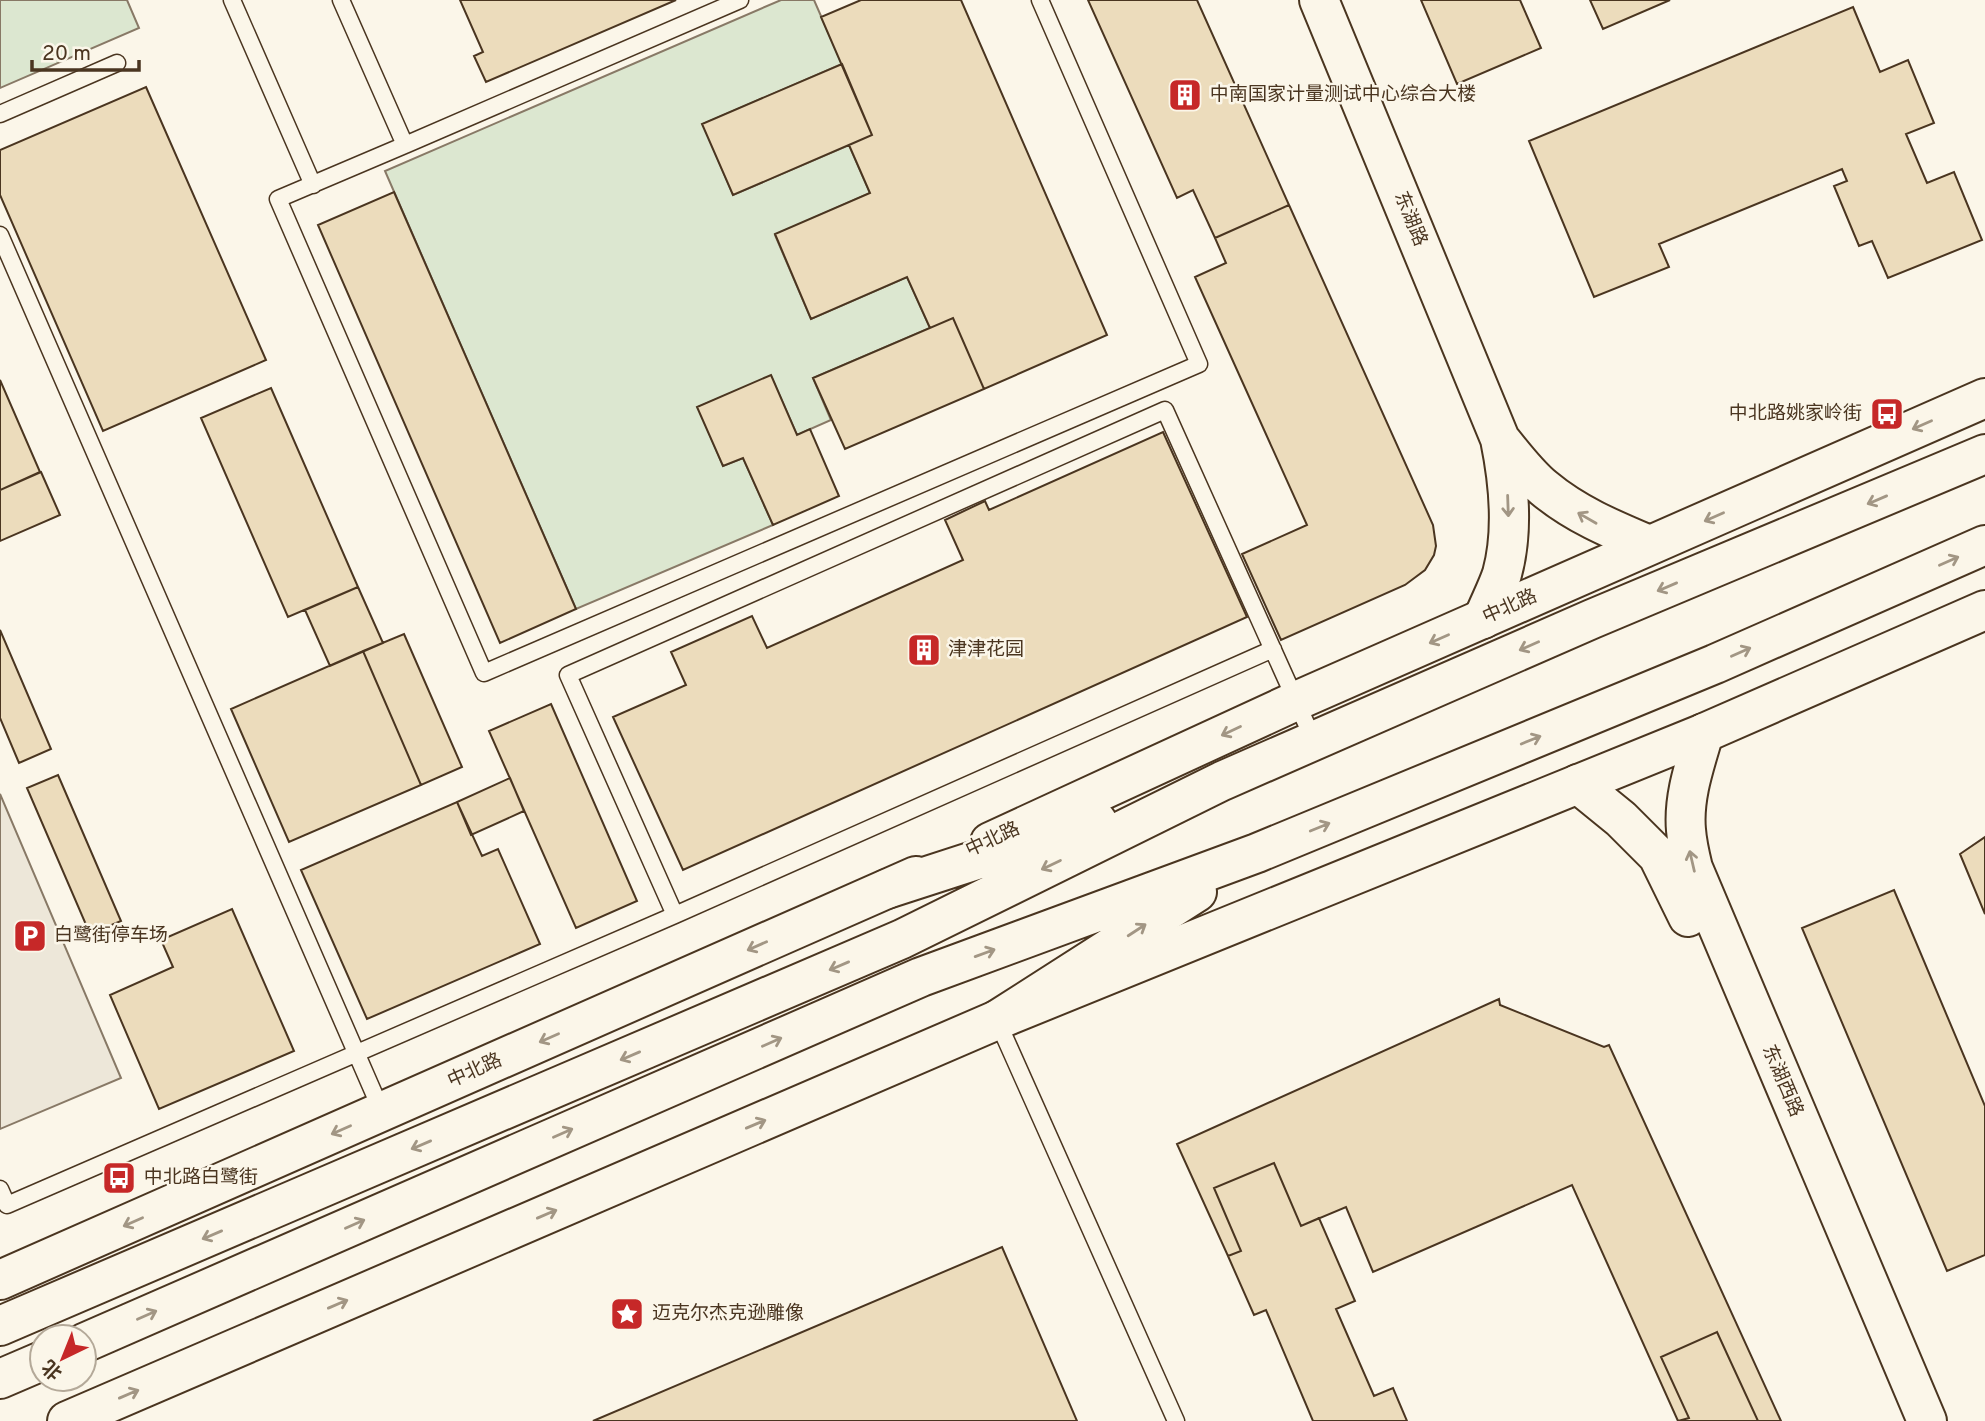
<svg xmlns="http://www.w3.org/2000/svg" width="1985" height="1421" viewBox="0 0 1985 1421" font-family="Overpass,'Noto Sans SC',sans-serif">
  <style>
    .green { fill: #dce7d0; stroke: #887966; stroke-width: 2 }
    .parking { fill: #ede7d9; stroke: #887966; stroke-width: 2 }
    .building { fill: #ecdcbc; stroke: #4a3520; stroke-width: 2 }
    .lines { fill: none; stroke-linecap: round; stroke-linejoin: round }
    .service-casing { stroke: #4a3520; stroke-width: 19 }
    .tertiary-casing { stroke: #4a3520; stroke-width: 42 }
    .secondary-casing { stroke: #4a3520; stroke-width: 42 }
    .primary-casing { stroke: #4a3520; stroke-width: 42 }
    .service { stroke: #fbf6e9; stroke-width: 16 }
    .tertiary { stroke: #fbf6e9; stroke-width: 38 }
    .secondary { stroke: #fbf6e9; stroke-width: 38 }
    .primary { stroke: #fbf6e9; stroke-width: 38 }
    .oneway { stroke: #a29684 }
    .labels { text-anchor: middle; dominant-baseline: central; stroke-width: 5; stroke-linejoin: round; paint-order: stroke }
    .poi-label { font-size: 19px; fill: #4a3520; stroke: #fbf6e9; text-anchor: start }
    .street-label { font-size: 19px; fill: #4a3520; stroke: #fbf6e9 }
  </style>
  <rect width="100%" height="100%" fill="#fbf6e9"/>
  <!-- green -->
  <path class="green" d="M0 0H127L139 28 0 88Z
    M781 0H814L842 64 703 124 733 195 849 145 870 193 775 235 811 319 907 277 930 328 813 378 831 420 797 435 771 376 698 407 723 466 743 458 773 525 576 609 385 171Z"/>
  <!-- parking -->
  <path class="parking" d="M0 794 121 1078 0 1129Z"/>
  <!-- building -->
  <path class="building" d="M460 0H676L486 82 474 56 483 52Z
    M861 0H961L1107 335 984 389 953 318 930 328 907 277 811 319 775 234 870 193 849 145 872 135 821 17Z
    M1088 0H1197L1289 205 1215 238 1193 190 1177 198Z
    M1421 0H1520L1541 48 1457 84Z
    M1590 0H1670L1603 29Z
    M1853 7 1880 72 1908 60 1934 123 1906 134 1927 183 1954 172 1982 240 1888 278 1872 241 1859 246 1834 186 1847 181 1842 169 1659 244 1669 267 1594 297 1529 141Z
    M842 64 872 135 733 195 702 124Z
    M146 87 266 360 103 431 0 195V150Z
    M394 192 576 609 500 643 318 225Z
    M1289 205 1433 525 1436 546 1434 555 1425 570 1405 585 1281 640 1242 554 1307 525 1195 277 1226 263 1215 238Z
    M953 318 984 389 845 449 813 378Z
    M771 375 797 435 810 429 839 496 773 525 743 458 723 466 697 407Z
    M0 380 40 472 0 490Z
    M271 388 358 587 288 617 201 418Z
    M1163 432 1247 617 683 870 613 717 686 685 671 652 752 616 767 648 963 560 945 520 985 501 989 510Z
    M41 472 60 515 0 541V490Z
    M358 587 383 643 330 666 305 610Z
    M0 630 51 749 19 763 0 718Z
    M404 634 462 767 421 785 363 651Z
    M363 651 421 785 289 842 231 709Z
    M551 704 637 901 576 928 489 731Z
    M58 775 121 921 90 934 27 788Z
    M510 778 524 811 471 835 457 802Z
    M457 802 482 856 498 849 540 944 367 1019 301 870Z
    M1985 837V914L1960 854Z
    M1894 890 1985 1106V1255L1947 1271 1802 928Z
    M232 909 294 1051 159 1109 110 995 173 967 161 940Z
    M1499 999 1500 1005 1604 1047 1609 1045 1781 1421H1758L1717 1332 1661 1357 1689 1418 1678 1421 1572 1185 1373 1272 1346 1207 1301 1226 1274 1163 1214 1188 1241 1251 1228 1256 1177 1144Z
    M1274 1163 1301 1226 1319 1218 1355 1301 1336 1309 1374 1396 1393 1388 1407 1421H1313L1266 1310 1254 1315 1228 1256 1241 1251 1214 1188Z
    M1002 1247 1077 1421H593Z
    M1717 1332 1728 1356 1758 1421H1683L1689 1418 1661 1357Z"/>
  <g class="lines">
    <defs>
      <path id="service" d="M232 0 313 185
        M341 0 405 145 740 0
        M0 114 117 63
        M405 145 278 199 484 673 1199 364 1040 0
        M0 235 382 1112
        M675 915 568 675 1165 410 1314 741
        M997 1020 1176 1421
        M0 1189 7 1205 675 915 1273 649"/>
      <path id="tertiary" d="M1319 0 1500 439C1509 483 1514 530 1502 574 1497 589 1489 604 1483 619
        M1500 439C1514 456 1527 474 1544 488 1575 514 1611 529 1649 545
        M1704 733C1695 764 1683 797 1686 830 1687 843 1690 856 1693 868L1927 1421
        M1578 784 1621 819 1658 856 1688 917"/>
      <path id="secondary" d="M990 842 1296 701 1985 398
        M0 1280 916 876
        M67 1421 997 1020 1704 733 1985 610"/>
      <path id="primary" d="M887 889 1097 821
        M997 1020 1197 892
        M0 1326 902 939 1222 781 1592 619 1985 454
        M84 1343 921 977 1257 853 1715 664 1985 545
        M0 1379 42 1361"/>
    </defs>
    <!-- service casing -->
    <use href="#service" class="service-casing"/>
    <!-- tertiary casing -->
    <use href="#tertiary" class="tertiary-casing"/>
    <!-- secondary casing -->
    <use href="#secondary" class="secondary-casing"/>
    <!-- primary casing -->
    <use href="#primary" class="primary-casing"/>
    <!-- service -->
    <use href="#service" class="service"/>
    <!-- tertiary -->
    <use href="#tertiary" class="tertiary"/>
    <!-- secondary -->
    <use href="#secondary" class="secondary"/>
    <!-- primary -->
    <use href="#primary" class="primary"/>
  </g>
  <!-- one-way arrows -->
  <defs><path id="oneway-shaft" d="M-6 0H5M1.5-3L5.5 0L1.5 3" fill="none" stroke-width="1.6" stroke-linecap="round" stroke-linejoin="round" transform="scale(1.75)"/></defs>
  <g class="oneway">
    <use href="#oneway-shaft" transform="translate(1922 425) rotate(156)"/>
    <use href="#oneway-shaft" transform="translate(1877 500) rotate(157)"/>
    <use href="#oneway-shaft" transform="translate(1508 506) rotate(88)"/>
    <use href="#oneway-shaft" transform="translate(1714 517) rotate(156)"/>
    <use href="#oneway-shaft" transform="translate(1587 518) rotate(-150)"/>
    <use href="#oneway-shaft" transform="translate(1949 561) rotate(-24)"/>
    <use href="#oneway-shaft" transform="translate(1667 587) rotate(157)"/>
    <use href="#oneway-shaft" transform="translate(1439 639) rotate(156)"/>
    <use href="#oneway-shaft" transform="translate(1529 646) rotate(156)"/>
    <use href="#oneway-shaft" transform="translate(1741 652) rotate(-24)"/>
    <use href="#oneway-shaft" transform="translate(1231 731) rotate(155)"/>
    <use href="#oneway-shaft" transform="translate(1531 740) rotate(-22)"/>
    <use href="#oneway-shaft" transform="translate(1320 827) rotate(-22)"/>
    <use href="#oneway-shaft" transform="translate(1692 861) rotate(-103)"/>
    <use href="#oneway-shaft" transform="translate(1051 865) rotate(154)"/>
    <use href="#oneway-shaft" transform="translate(1137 930) rotate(-33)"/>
    <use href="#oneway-shaft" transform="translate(757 946) rotate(156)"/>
    <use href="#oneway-shaft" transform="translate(985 953) rotate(-20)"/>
    <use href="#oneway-shaft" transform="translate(839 966) rotate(157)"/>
    <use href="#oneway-shaft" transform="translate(549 1038) rotate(156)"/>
    <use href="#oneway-shaft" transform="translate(772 1042) rotate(-24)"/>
    <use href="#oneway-shaft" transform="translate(630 1056) rotate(157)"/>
    <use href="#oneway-shaft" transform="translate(756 1124) rotate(-23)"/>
    <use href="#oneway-shaft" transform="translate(341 1130) rotate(156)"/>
    <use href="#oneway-shaft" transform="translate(563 1133) rotate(-24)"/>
    <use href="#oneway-shaft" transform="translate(421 1145) rotate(157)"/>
    <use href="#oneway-shaft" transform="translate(547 1214) rotate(-23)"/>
    <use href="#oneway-shaft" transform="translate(133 1222) rotate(156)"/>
    <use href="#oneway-shaft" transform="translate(355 1224) rotate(-24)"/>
    <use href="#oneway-shaft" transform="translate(212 1235) rotate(157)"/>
    <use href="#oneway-shaft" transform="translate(338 1304) rotate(-23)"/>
    <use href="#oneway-shaft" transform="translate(147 1315) rotate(-24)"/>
    <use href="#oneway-shaft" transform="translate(129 1394) rotate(-23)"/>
  </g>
  <!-- icons -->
  <defs>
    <symbol id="building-square" viewBox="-11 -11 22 22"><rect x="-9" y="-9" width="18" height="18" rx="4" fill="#c62828" stroke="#fbf6e9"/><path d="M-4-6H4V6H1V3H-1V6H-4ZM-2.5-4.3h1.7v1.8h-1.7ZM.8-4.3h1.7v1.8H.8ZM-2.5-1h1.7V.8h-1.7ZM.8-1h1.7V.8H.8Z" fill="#fff"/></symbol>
    <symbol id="bus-square" viewBox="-11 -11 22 22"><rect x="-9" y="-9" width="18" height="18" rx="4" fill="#c62828" stroke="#fbf6e9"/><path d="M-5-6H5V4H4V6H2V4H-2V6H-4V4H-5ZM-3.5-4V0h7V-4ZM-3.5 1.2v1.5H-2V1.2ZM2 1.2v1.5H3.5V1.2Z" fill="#fff"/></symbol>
    <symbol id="parking-square" viewBox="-11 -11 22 22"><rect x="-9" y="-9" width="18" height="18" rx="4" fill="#c62828" stroke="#fbf6e9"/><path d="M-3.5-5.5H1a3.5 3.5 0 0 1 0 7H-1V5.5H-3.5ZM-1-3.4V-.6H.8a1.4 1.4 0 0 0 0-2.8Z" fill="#fff"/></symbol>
    <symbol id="sight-square" viewBox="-11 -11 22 22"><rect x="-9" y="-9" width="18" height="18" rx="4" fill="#c62828" stroke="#fbf6e9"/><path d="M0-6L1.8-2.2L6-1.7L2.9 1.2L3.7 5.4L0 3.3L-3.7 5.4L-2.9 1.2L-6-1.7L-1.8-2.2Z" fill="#fff"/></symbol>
  </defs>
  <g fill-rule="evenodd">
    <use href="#building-square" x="1166" y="76" width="38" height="38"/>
    <use href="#bus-square" x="1868" y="395" width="38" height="38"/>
    <use href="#building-square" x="905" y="631" width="38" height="38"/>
    <use href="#parking-square" x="11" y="917" width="38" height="38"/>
    <use href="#bus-square" x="100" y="1159" width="38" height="38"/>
    <use href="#sight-square" x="608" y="1295" width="38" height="38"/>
  </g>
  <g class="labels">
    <!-- poi labels -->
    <g class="poi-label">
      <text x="1210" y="95">中南国家计量测试中心综合大楼</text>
      <text x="1862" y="414" text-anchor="end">中北路姚家岭街</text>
      <text x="948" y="650">津津花园</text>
      <text x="54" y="936">白鹭街停车场</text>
      <text x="144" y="1178">中北路白鹭街</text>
      <text x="652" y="1314">迈克尔·杰克逊雕像</text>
    </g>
    <!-- street labels -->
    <g class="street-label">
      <text transform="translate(1410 219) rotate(68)">东湖路</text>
      <text transform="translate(1510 607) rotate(-24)">中北路</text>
      <text transform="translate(993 840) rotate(-25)">中北路</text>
      <text transform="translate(475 1071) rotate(-24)">中北路</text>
      <text transform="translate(1782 1081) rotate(67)">东湖西路</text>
    </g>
  </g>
  <!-- north arrow -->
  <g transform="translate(63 1358) rotate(223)"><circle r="33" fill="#fbf6e9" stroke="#b4a999" stroke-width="2"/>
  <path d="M0-5L12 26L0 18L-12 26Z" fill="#c62828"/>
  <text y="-10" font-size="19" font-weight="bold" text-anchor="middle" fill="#4a3520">北</text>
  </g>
  <!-- scale -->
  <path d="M32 60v10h107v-10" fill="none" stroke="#4a3520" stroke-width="3.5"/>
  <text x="42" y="60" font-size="21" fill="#4a3520" stroke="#fbf6e9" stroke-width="5" paint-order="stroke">20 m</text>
</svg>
